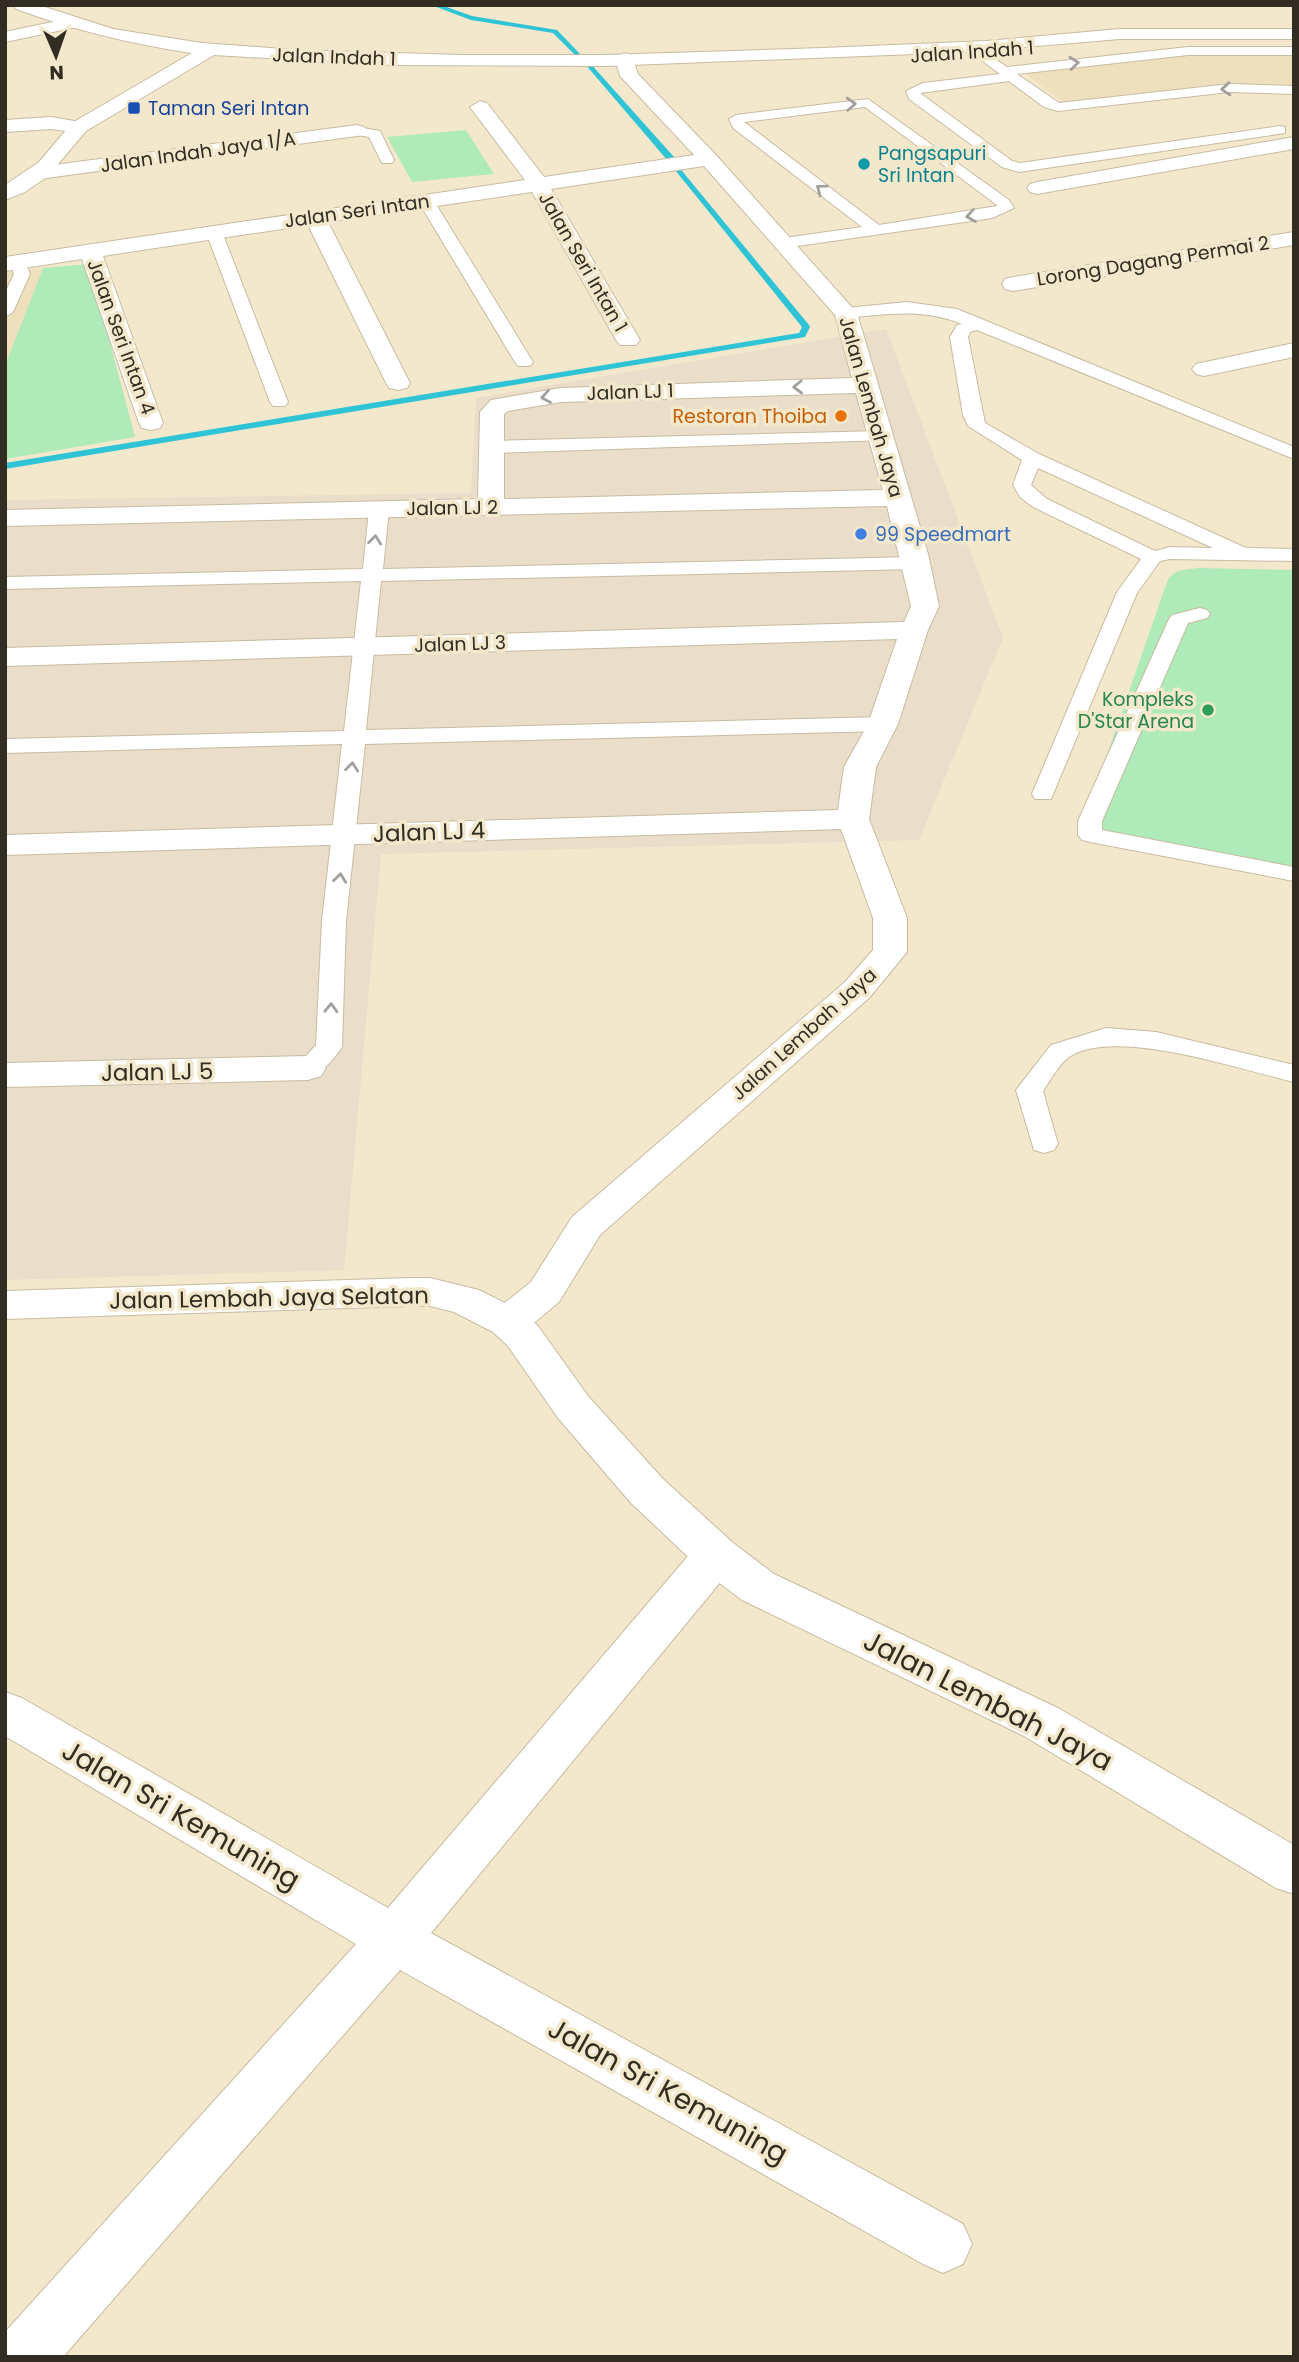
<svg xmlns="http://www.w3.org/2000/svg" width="1299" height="2362" viewBox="0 0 1299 2362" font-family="Poppins,sans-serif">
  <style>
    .built { fill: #eee0bc }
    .industrial { fill: #eaddc9 }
    .green { fill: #afeab9 }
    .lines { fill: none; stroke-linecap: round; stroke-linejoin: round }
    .stream { fill: #2ec4d6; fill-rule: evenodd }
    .service-casing { stroke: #c7bca1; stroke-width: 2 }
    .minor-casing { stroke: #c7bca1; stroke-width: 2 }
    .tertiary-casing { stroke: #c7bca1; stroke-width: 2 }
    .service { fill: #fff; fill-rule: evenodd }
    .minor { fill: #fff; fill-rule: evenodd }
    .tertiary { fill: #fff; fill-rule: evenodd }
    .oneway { stroke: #a2a09c }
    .transit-dot { fill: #1a4fb4; stroke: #f4e8cc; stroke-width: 2.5 }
    .culture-dot { fill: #0f9aa8; stroke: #f4e8cc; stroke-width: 2.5 }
    .food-dot { fill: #e8710a; stroke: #f4e8cc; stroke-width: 2.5 }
    .shop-dot { fill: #3f7fe0; stroke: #f4e8cc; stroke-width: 2.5 }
    .leisure-dot { fill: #2e9e5b; stroke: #f4e8cc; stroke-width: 2.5 }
    .labels { text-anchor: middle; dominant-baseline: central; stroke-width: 7; stroke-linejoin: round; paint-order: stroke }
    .far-street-label { font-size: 19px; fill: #312d22; stroke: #f4e8cc }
    .far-transit-label { font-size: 19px; fill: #164399; stroke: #f4e8cc; text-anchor: start }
    .far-culture-label { font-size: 19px; fill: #0d838f; stroke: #f4e8cc; text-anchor: start }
    .far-food-label { font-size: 19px; fill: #c56008; stroke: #f4e8cc; text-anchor: end }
    .far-shop-label { font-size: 19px; fill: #366cbe; stroke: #f4e8cc; text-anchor: start }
    .far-leisure-label { font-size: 19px; fill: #27864d; stroke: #f4e8cc; text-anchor: end }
    .street-label { font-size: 23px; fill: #312d22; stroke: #f4e8cc }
    .near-street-label { font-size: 28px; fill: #312d22; stroke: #f4e8cc }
  </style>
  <rect width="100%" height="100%" fill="#f4e8cc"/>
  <!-- built -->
  <path class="built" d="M1193 53 1294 54V88L1227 86 1066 105 1023 72Z
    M43 268 5 366V272Z"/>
  <!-- industrial -->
  <path class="industrial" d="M886 329 1003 638 919 840 381 854 344 1270 5 1280V500L471 493 476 398Z"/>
  <!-- green -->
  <path class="green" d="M466 130 494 174 412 182 387 137Z
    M89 264 135 437 5 459V366L43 268Z
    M1198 568 1294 570V882L1078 838 1167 582C1173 569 1184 570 1198 568Z"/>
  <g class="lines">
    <!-- stream -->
    <path class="stream" d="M431 5H441L472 16 557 30 581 55 576 56 553 33 471 20Z
      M585 62H589L674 157V161H668L585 64Z
      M678 166 809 325 810 327 805 337 5 469V463L799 333 802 327 675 170 674 168Z"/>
    <defs>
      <path id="service" d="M1188 47H1294V55H1188L1017 74 1059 103 1230 84 1294 86V94L1230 92 1058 111 1044 107 1009 81 920 93 1012 161 1020 163 1280 126 1285 127V133L1019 172 1002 167 909 99 906 91 923 83 1000 74 977 57V51L982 50 1007 67Z
        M868 99 1009 200 1014 208 992 218 784 248 778 246 776 243 784 238 862 227 733 128 729 119 736 115ZM865 107 997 205V206L879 225 744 122Z
        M357 127 380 131 394 160 392 163H382L369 137 352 134 350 131Z
        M426 196 434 201 533 362 530 366H518L515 362 418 201Z
        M214 227 222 232 288 402 285 406H273L270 402 206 232Z
        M18 257 24 259 30 274 13 312 5 317V293L14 274 10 262Z
        M907 302 957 309 1294 447V459L977 330 970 332 968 337 985 423 1039 454 1246 548 1294 549V561L1170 559 1160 561 1137 593 1051 799H1035L1032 794 1117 592 1141 559 1033 507 1020 497 1013 485 1022 460 968 426 963 415 950 337 957 325 962 324C924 308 886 314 846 318L838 313 846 308ZM1038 468 1213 548 1170 547 1155 551 1047 499 1031 485Z
        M881 431 887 432 890 436 887 440 492 453 483 447 492 441Z
        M379 504 389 510 383 569 916 557 923 559 926 563 923 567 916 569 381 581 366 730 883 717 891 719 894 724 891 729 883 731 365 744 346 921 342 1047C332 1062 318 1079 299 1074L295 1068 316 1045 322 921 342 744 5 753V739L344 731 361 581 5 589V577L363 569 369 510Z
        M1200 608 1207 610 1210 614 1207 618 1188 623 1102 821V830L1294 867V881L1090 842 1082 840 1078 835V821L1169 619 1172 615Z
        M1106 1028 1156 1032 1294 1065V1082C1243 1070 1113 1026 1069 1057 1059 1064 1050 1081 1043 1091L1058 1144 1054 1150 1044 1153 1034 1150 1016 1090 1051 1045Z"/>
      <path id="minor" d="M71 18 77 19 80 23 77 27 5 42V32Z
        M624 53 631 55 638 74 716 155 857 313 928 554 939 606 928 630 898 724 876 767 869 819 907 918V952L869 998 600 1235 559 1302 523 1332 508 1337 493 1332 487 1322 493 1312 531 1282 572 1217 845 982 873 950V918L841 829 5 855V835L838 810 844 767 868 724 897 639 5 666V648L904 622 911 606 887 506 5 526V510L478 499 480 412 491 400 561 388 852 378 835 315 704 166 551 189 640 340 636 345H620L616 340 532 192 328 222 410 383 407 388 398 390 389 388 386 383 308 225 103 256 163 423 160 428 151 430 142 428 139 423 82 259 5 271V257L525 180 470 107 480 101 487 103 544 177 694 155 620 76 615 59ZM856 393 883 490 504 499V414L508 411 561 402Z
        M51 117 86 123 89 127 79 133 51 129 5 132V120Z
        M357 125 364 127 367 131 364 135 39 179 32 177 29 173 32 169 39 167Z
        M1294 137V149L1037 194 1030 192 1027 188 1030 184 1037 182Z
        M1294 232V245L1013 291 1005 289 1002 284 1005 279 1013 277Z
        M1294 343V357L1204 376 1196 374 1192 369 1196 364Z
        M308 1056 321 1060 326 1068 321 1076 308 1080 5 1087V1063Z
        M716 1537 732 1542 739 1555 732 1568 431 1933 963 2224 972 2244 963 2264 943 2273 923 2264 400 1970 63 2357H5V2332L356 1944 5 1736V1692L22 1698 388 1908 700 1542Z"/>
      <path id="tertiary" d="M13 5H39L113 29 202 43 296 50 461 55H605L823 48 986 41 1120 29H1294V39H1120L967 52 605 66 389 65 214 55 86 131 48 176 25 192 5 200V185L39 162 72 123 192 53C131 44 74 30 16 9Z
        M411 1278H430L479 1290 523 1312 538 1326 588 1396 663 1479 732 1542 774 1574 1058 1708 1294 1845V1894L1276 1888 1024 1736 742 1600 700 1568 631 1503 558 1418 508 1346 493 1332 454 1312 430 1306H411L5 1319V1291Z"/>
    </defs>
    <!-- service casing -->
    <use href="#service" class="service-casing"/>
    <!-- minor casing -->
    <use href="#minor" class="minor-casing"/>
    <!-- tertiary casing -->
    <use href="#tertiary" class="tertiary-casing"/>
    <!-- service -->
    <use href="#service" class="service"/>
    <!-- minor -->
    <use href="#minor" class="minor"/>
    <!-- tertiary -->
    <use href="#tertiary" class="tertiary"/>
  </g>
  <!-- one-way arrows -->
  <defs><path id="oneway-chevron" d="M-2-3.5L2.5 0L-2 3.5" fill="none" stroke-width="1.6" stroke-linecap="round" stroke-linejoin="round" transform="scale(1.75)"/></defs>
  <g class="oneway">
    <use href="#oneway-chevron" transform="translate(1074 63) rotate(-6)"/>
    <use href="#oneway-chevron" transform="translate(1226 89) rotate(176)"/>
    <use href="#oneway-chevron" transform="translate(851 104) rotate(-3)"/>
    <use href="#oneway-chevron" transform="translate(821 189) rotate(-143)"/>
    <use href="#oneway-chevron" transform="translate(971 216) rotate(171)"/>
    <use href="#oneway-chevron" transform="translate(798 387) rotate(178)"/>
    <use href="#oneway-chevron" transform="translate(546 397) rotate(170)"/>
    <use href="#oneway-chevron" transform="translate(375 540) rotate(-84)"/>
    <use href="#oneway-chevron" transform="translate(352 767) rotate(-84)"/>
    <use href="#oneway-chevron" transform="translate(340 878) rotate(-83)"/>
    <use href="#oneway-chevron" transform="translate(331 1008) rotate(-88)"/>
  </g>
  <!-- markers -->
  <rect class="transit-dot" x="127" y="101" width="14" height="14" rx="3.5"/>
  <circle class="culture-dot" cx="864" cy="164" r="7"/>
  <circle class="food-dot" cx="841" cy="416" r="7"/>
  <circle class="shop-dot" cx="861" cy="534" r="7"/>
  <circle class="leisure-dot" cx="1208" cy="710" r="7"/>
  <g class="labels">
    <!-- far-street labels -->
    <g class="far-street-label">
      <text transform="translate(972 52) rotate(-4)">Jalan Indah 1</text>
      <text transform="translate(334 57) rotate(2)">Jalan Indah 1</text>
      <text transform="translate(198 152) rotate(-8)">Jalan Indah Jaya 1/A</text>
      <text transform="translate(357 211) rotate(-8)">Jalan Seri Intan</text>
      <text transform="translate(1153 261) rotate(-9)">Lorong Dagang Permai 2</text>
      <text transform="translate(583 262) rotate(60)">Jalan Seri Intan 1</text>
      <text transform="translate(121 337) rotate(70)">Jalan Seri Intan 4</text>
      <text transform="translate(630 392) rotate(-2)">Jalan LJ 1</text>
      <text transform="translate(871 407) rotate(74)">Jalan Lembah Jaya</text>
      <text transform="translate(452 508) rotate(-1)">Jalan LJ 2</text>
      <text transform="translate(460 644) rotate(-2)">Jalan LJ 3</text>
      <text transform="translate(804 1034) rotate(-42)">Jalan Lembah Jaya</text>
    </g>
    <!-- far-transit labels -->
    <g class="far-transit-label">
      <text x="148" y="108">Taman Seri Intan</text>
    </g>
    <!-- far-culture labels -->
    <g class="far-culture-label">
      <text x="878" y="153">Pangsapuri<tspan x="878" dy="22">Sri Intan</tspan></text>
    </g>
    <!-- far-food labels -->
    <g class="far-food-label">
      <text x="827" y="416">Restoran Thoiba</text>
    </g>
    <!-- far-shop labels -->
    <g class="far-shop-label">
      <text x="875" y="534">99 Speedmart</text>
    </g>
    <!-- far-leisure labels -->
    <g class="far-leisure-label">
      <text x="1194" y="699">Kompleks<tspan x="1194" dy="22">D'Star Arena</tspan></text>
    </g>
    <!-- street labels -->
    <g class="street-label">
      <text transform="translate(429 832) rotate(-2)">Jalan LJ 4</text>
      <text transform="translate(157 1072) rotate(-1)">Jalan LJ 5</text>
      <text transform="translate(269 1298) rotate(-1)">Jalan Lembah Jaya Selatan</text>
    </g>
    <!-- near-street labels -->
    <g class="near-street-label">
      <text transform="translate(988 1701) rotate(27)">Jalan Lembah Jaya</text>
      <text transform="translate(181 1815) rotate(30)">Jalan Sri Kemuning</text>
      <text transform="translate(668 2091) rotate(29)">Jalan Sri Kemuning</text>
    </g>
  </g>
  <!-- border -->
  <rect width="1299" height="2362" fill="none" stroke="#312d22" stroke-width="14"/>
  <!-- north arrow -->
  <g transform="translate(56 56) rotate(178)" stroke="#f4e8cc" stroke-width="5" paint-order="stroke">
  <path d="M0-5L12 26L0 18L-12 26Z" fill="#312d22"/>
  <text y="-10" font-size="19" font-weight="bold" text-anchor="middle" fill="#312d22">N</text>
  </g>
</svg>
